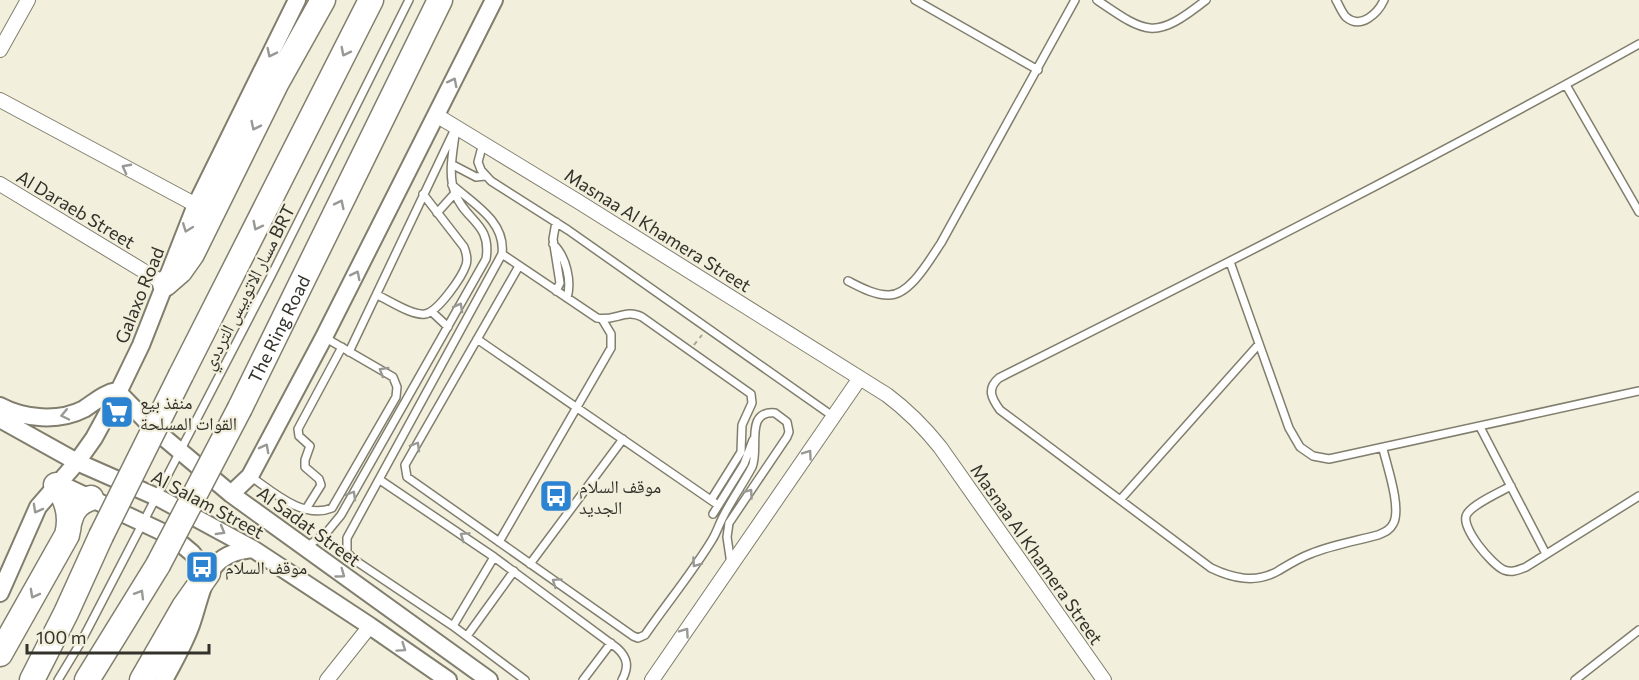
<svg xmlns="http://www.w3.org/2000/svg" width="1639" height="680" viewBox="0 0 1639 680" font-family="Commissioner,'Noto Naskh Arabic',sans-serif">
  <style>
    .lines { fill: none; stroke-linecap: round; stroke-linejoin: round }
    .service-casing { stroke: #817e6d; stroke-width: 10 }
    .minor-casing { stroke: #817e6d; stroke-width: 16 }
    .tertiary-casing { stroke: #817e6d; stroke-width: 20 }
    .motorway-casing { stroke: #817e6d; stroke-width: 27 }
    .path { stroke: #a5a395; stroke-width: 2; stroke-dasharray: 4.5 4.5; stroke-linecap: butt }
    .service { stroke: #fff; stroke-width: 7 }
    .minor { stroke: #fff; stroke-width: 14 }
    .tertiary { stroke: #fff; stroke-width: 16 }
    .motorway { stroke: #fff; stroke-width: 24 }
    .motorway-bridge-casing { stroke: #817e6d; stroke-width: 27; stroke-linecap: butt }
    .motorway-bridge { stroke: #fff; stroke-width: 24 }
    .oneway { stroke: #989894 }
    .labels { text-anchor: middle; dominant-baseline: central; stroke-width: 4.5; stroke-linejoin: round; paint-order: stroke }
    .street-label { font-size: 18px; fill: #32312a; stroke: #f2efdc }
    .poi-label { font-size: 18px; fill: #32312a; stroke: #f2efdc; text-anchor: start }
  </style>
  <rect width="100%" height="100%" fill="#f2efdc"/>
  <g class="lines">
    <defs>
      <path id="service" d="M915 0 1038 70
        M1097 0C1148 35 1155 40 1206 0
        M1336 0C1339 5 1342 13 1346 17 1361 30 1378 13 1384 0
        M1566 85 1639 212
        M483 143 478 162 481 170 491 181 568 230 834 417
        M453 165 476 177 485 176
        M452 185C474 204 506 222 502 254L347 538V552L353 559 453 626 525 680
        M437 213 455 193
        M556 222 553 239 560 283 556 291
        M553 244C566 256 572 281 567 298
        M502 254 597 318C614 322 626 308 642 317L751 394 752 403 742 425 741 452 711 500
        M1230 262 1289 428 1300 447 1313 456 1329 459 1639 391
        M519 266 405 465 407 477 633 636 638 638 645 635C667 603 692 573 712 540 717 532 719 524 724 515 732 499 743 484 752 467 760 450 744 410 775 413L787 422 789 432 787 437 729 523 727 537 731 564
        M848 281C860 287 874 295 888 295 910 296 930 259 941 243L1075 0
        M377 295C389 300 412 316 425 314 438 312 462 277 466 265 468 259 466 252 464 247L423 194
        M432 312 448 327
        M477 339 718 505
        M349 352 454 131
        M1480 427 1546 554
        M1383 449C1387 466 1402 509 1393 524 1390 530 1385 532 1378 535 1356 541 1332 545 1310 554 1299 558 1288 565 1278 571 1255 584 1232 578 1211 568L1000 410C992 399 986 389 999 378 1214 270 1429 161 1639 44
        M250 476C272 491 303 520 332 508L396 397 397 387 393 377 324 337
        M380 480 494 557 617 648C628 658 629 667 622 680
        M1511 486C1500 492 1473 504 1467 514 1459 526 1492 565 1504 570 1512 573 1518 570 1526 567L1639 496
        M1120 500 1259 344
        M306 509 321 485 319 479 305 467V460L310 446 299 436 298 429 342 347
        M713 514 744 464 753 440
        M499 542 611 348V334L602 319
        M305 548 327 532 341 515 486 259C492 223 465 221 455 193 447 174 454 147 456 127
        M530 564 623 439
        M453 626 494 557
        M467 636 514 571
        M58 680 81 642 271 276 409 0
        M583 680 611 643
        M1575 680 1639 630"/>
      <path id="minor" d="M0 50 28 0
        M0 100 196 205
        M436 115 579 202 887 395C907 410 924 427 940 447L1104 680
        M0 184 165 284
        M327 680 370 626
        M652 680 860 378"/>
      <path id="tertiary" d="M0 406C24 419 59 422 84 409 95 402 104 393 117 391L155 430 231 494 489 680
        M0 419 77 462 159 498 253 549 370 626 448 680
        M58 483 173 537 192 553 208 573
        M231 494 250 476 324 337 494 0
        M0 593 38 507 77 462 94 438 112 405 141 345 196 205 297 0
        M164 680C174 662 184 644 191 625 204 588 204 553 253 549"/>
      <g id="motorway">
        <path d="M165 284 180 271 192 254 276 84 323 0"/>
        <path d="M181 375 371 0"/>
        <path id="s1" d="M240 408 440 0"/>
        <path d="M70 520C73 508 80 502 91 498"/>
        <path d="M0 654 67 535C72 516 68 500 56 485"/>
        <path d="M32 680 66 613 101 536"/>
        <path d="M87 680 158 565"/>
        <path d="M142 680 184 607 208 573"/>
      </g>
    </defs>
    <!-- service casing -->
    <use href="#service" class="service-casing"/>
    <!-- minor casing -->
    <use href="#minor" class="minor-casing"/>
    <!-- tertiary casing -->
    <use href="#tertiary" class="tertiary-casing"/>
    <!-- motorway casing -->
    <use href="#motorway" class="motorway-casing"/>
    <!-- path -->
    <path class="path" d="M694 345 702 335"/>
    <!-- service -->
    <use href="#service" class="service"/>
    <!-- minor -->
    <use href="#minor" class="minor"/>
    <!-- tertiary -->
    <use href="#tertiary" class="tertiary"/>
    <!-- motorway -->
    <use href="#motorway" class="motorway"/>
    <defs>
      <path id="motorway-bridge" d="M101 536 181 375
        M158 565 240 408"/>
    </defs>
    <!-- motorway-bridge casing -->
    <use href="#motorway-bridge" class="motorway-bridge-casing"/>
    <!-- motorway-bridge -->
    <use href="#motorway-bridge" class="motorway-bridge"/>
  </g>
  <!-- one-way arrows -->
  <defs><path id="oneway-chevron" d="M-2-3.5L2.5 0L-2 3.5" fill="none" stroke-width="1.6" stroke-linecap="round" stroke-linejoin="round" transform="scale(1.5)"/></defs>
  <g class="oneway">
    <use href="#oneway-chevron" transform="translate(345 52) rotate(117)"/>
    <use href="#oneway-chevron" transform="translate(271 53) rotate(116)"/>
    <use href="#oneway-chevron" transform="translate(453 82) rotate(-63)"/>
    <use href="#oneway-chevron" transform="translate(255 126) rotate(116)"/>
    <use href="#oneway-chevron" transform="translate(126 168) rotate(-152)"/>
    <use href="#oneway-chevron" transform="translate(340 204) rotate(-64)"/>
    <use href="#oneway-chevron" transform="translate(257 226) rotate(117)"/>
    <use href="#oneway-chevron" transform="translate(187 228) rotate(111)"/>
    <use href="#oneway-chevron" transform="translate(356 275) rotate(-63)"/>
    <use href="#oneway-chevron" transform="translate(459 307) rotate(-61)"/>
    <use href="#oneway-chevron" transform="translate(383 371) rotate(-149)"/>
    <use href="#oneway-chevron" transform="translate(65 415) rotate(168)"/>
    <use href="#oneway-chevron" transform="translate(416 446) rotate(-60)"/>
    <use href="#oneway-chevron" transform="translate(265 448) rotate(-62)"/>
    <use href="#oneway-chevron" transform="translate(808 454) rotate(-55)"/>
    <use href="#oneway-chevron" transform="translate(749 493) rotate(-55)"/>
    <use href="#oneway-chevron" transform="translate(352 495) rotate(-60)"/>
    <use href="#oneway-chevron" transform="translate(37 509) rotate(119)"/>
    <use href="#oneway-chevron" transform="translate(221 531) rotate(30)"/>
    <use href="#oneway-chevron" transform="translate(464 536) rotate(-146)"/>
    <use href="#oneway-chevron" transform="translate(696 563) rotate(125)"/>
    <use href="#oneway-chevron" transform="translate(341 574) rotate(36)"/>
    <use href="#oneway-chevron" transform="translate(556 582) rotate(-145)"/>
    <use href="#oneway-chevron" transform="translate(34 594) rotate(119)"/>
    <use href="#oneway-chevron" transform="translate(140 594) rotate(-59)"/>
    <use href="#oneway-chevron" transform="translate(685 632) rotate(-55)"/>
    <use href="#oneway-chevron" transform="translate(402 648) rotate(35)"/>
  </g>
  <!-- icons -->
  <defs>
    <symbol id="supermarket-square" viewBox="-11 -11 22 22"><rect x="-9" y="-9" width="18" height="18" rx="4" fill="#2c83d1" stroke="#f2efdc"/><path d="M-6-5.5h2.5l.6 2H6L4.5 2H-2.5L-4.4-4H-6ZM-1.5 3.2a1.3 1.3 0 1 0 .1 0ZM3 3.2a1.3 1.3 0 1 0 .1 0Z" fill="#fff"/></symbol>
    <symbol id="bus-square" viewBox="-11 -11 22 22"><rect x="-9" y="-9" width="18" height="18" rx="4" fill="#2c83d1" stroke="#f2efdc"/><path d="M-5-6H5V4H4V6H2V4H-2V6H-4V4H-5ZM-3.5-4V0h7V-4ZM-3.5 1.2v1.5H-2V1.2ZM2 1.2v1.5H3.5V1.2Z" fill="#fff"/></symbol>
  </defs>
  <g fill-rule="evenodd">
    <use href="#supermarket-square" x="98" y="393" width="38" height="38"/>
    <use href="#bus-square" x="537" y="477" width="38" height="38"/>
    <use href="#bus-square" x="183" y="548" width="38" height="38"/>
  </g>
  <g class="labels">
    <!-- street labels -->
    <g class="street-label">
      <text transform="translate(76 209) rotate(31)">Al Daraeb Street</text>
      <text transform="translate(658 230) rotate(32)">Masnaa Al Khamera Street</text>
      <text transform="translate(248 287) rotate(-63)">مسار الاتوبيس الترددي BRT</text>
      <text transform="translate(139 295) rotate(-68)">Galaxo Road</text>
      <text stroke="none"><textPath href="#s1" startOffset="88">The Ring Road</textPath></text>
      <text transform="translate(208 504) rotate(28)">Al Salam Street</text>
      <text transform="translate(309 526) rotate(36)">Al Sadat Street</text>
      <text transform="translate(1037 554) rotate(55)">Masnaa Al Khamera Street</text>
    </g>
    <!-- poi labels -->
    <g class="poi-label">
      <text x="140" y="402">منفذ بيع<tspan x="140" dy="21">القوات المسلحة</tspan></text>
      <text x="579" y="486">موقف السلام<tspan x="579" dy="21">الجديد</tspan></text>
      <text x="225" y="567">موقف السلام</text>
    </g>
  </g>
  <!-- scale -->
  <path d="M27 644v9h182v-9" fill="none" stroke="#32312a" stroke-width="3"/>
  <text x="36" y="644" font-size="18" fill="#32312a" stroke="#f2efdc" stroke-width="4.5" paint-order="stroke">100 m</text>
</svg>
